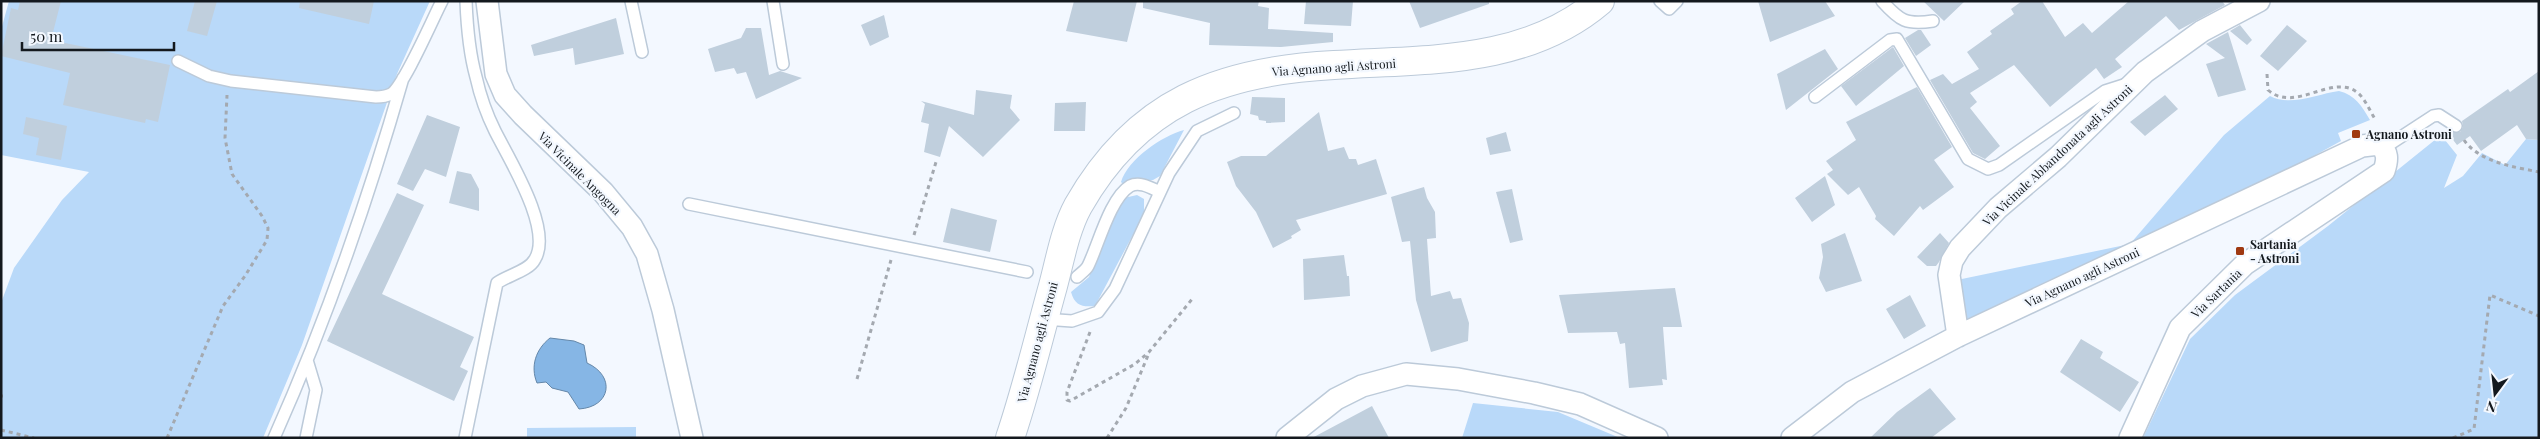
<svg xmlns="http://www.w3.org/2000/svg" width="2540" height="439" viewBox="0 0 2540 439" font-family="'Playfair Display',serif">
  <style>
    .green { fill: #b9d9f9 }
    .water { fill: #86b6e5; stroke: #6487a9 }
    .building { fill: #c0cfdd }
    .lines { fill: none; stroke-linecap: round; stroke-linejoin: round }
    .lane-casing { stroke: #bccad9; stroke-width: 14 }
    .street-casing { stroke: #bccad9; stroke-width: 24 }
    .secondary-casing { stroke: #bccad9; stroke-width: 30 }
    .path { stroke: #a4a9b0; stroke-width: 3; stroke-dasharray: 4 4; stroke-linecap: butt }
    .lane { stroke: #fff; stroke-width: 11 }
    .street { stroke: #fff; stroke-width: 21 }
    .secondary { stroke: #fff; stroke-width: 28 }
    .poi-dot { fill: #9f3911; stroke: #f3f8ff; stroke-width: 2 }
    .labels { text-anchor: middle; dominant-baseline: central; stroke-width: 4.5; stroke-linejoin: round; paint-order: stroke }
    .street-label { font-size: 12px; fill: #14191e; stroke: #f3f8ff }
    .poi-label { font-size: 12px; font-weight: bold; fill: #14191e; stroke: #f3f8ff; text-anchor: start }
  </style>
  <rect width="100%" height="100%" fill="#f3f8ff"/>
  <!-- green -->
  <path class="green" d="M9 1H430L397 74 302 345 263 438H1V303L14 268 62 200 89 172 1 155V30Z
    M2339 91C2355 95 2362 106 2370 120L2338 133 2341 141 2241 196 1963 322 1957 280 2130 244 2224 135 2270 96C2290 107 2317 94 2339 91Z
    M1184 130 1160 176 1153 180 1124 185 1121 182C1128 159 1162 136 1184 130Z
    M2441 135 2457 155 2444 188 2463 176 2482 153 2505 165 2526 139 2539 140V438H2143L2190 339 2235 295 2328 226Z
    M1137 195 1144 199V214L1095 306C1082 307 1075 306 1071 292L1089 277 1101 243 1124 198Z
    M1473 403 1558 412 1620 438H1462Z
    M636 427V438H527V428Z"/>
  <!-- water -->
  <path class="water" d="M550 338 574 341 584 345 587 363C616 376 611 407 579 409L568 392 552 388 546 382 537 383C530 366 536 349 550 338Z"/>
  <!-- building -->
  <path class="building" d="M20 1H61L51 40 170 65 158 122 146 119 145 123 63 105 70 73 1 56 11 8 18 10Z
    M195 1H217L207 36 187 31Z
    M300 1H374L369 24 299 8Z
    M1074 1H1137L1127 42 1066 31Z
    M1143 1H1259L1258 6 1269 8 1268 29 1333 33V42L1281 47 1209 45 1210 23 1143 8Z
    M1306 1H1353L1351 26 1304 24Z
    M1409 1H1489V4L1420 28Z
    M1758 1H1825L1835 16 1770 42Z
    M1923 1H1965L1944 21Z
    M2022 1H2042L2065 37 2083 23 2092 33 2129 1H2222L2225 5 2179 30 2166 16 2115 59 2122 67 2104 79 2096 68 2050 107 2014 65 1970 93 1977 102 1970 108 2000 146 1985 159 1973 153 1930 80 1943 74 1952 84 1979 69 1967 52 1992 34 1990 31 2014 14 2011 9Z
    M884 15 889 37 870 46 861 25Z
    M616 18 624 54 575 65 573 48 534 56 531 45Z
    M2240 25 2252 40 2247 45 2230 31Z
    M2287 25 2307 41 2278 71 2260 56Z
    M746 28H761L769 75 780 71 802 78 756 99 746 72 737 74 734 68 715 72 708 49 741 38Z
    M1918 30H1921L1931 45 1916 56 1905 38Z
    M2228 32 2246 90 2218 97 2206 64 2225 58 2206 44Z
    M1893 47 1904 66 1856 106 1841 86Z
    M1825 49 1838 69 1786 110 1777 74Z
    M2539 71V140L2526 139 2517 125 2481 151 2470 136 2457 145 2447 132H2460L2463 127 2462 121 2508 89 2510 92Z
    M1917 87 1952 147 1934 160 1954 187 1923 210 1920 206 1894 236 1875 219 1876 216 1859 187 1848 195 1827 174 1833 170 1826 161 1856 140 1846 122Z
    M976 90 1012 95 1010 108 1020 120 983 157 949 126 940 157 924 152 929 124 921 122 925 104 921 101 974 115Z
    M2165 95 2178 109 2145 136 2130 122Z
    M1252 97 1285 98V122L1266 123V121L1259 120 1258 116 1250 114Z
    M1086 102 1085 131H1054L1055 103Z
    M1319 112 1328 151 1344 147 1349 159H1356L1358 165 1376 159 1387 194 1296 220 1301 230 1291 236 1292 238 1273 248 1256 212 1236 186 1227 162 1241 156H1266Z
    M427 115 460 127 446 177 425 169 413 191 397 184Z
    M26 117 67 126 61 160 36 155 39 138 23 134Z
    M1506 132 1511 151 1490 155 1486 138Z
    M457 171 471 174 479 189V211L449 203Z
    M1825 176 1835 205 1812 222 1795 198Z
    M1424 187 1427 198 1435 212 1436 238 1427 239 1431 296 1450 291 1453 299 1461 298 1469 323 1468 341 1431 352 1416 300 1410 241 1402 242 1391 197Z
    M1512 189 1523 240 1510 243 1496 192Z
    M397 193 424 205 382 294 474 337 460 367 468 371 454 401 327 341Z
    M951 208 997 220 990 252 943 242Z
    M1845 233 1862 281 1826 292 1819 278 1823 257 1821 244Z
    M1940 233 1949 243 1939 262 1936 266H1927L1917 257Z
    M1344 255 1347 276H1349L1350 296 1304 300 1303 259Z
    M1675 288 1682 327H1663L1667 380 1662 379 1663 385 1629 388 1625 343 1620 344 1617 332 1568 333 1559 295Z
    M1910 295 1926 326 1904 339 1886 309Z
    M2081 339 2103 352 2100 358 2139 382 2120 412 2060 372Z
    M1930 388 1956 419 1931 438H1870L1897 412Z
    M1372 406 1389 438H1312Z"/>
  <g class="lines">
    <defs>
      <path id="lane" d="M631 1 642 52
        M773 1 783 64
        M1660 1 1669 9 1677 1
        M1882 1C1900 21 1906 25 1933 21
        M178 61 209 76 231 81 376 97C380 97 387 96 391 94 404 86 433 18 442 1
        M1815 97 1890 40 1897 39 1968 159 1988 169 1999 165 2105 91 2127 84
        M2384 148 2433 116 2439 115 2456 126
        M689 204 1027 272
        M1077 277C1080 274 1086 270 1088 266 1098 246 1110 198 1130 186 1140 181 1151 188 1160 192
        M1044 319 1072 321 1098 312 1115 289 1169 173 1197 131 1234 113
        M274 438C326 322 368 200 403 78
        M306 438 316 390 307 360
        M465 438 497 283C508 275 529 271 535 259 553 229 509 159 495 131 487 115 480 95 476 77 469 52 467 27 466 1"/>
      <path id="street" d="M487 1 496 74 505 95 523 115 603 192 632 227 647 254 663 310 692 438
        M1958 336 1949 275 1952 261 1960 248 1998 208 2058 157 2145 72 2202 31 2259 1
        M1287 438 1336 399 1362 386 1406 374 1458 379 1534 393 1580 404 1657 438
        M1792 438 1852 392 1958 336 2362 146 2379 144C2388 152 2388 159 2384 171L2245 264 2180 328 2130 438"/>
      <path id="secondary" d="M1010 438C1027 388 1039 336 1053 286 1060 260 1065 230 1078 206 1137 102 1220 71 1334 65 1426 59 1525 65 1600 1"/>
    </defs>
    <!-- lane casing -->
    <use href="#lane" class="lane-casing"/>
    <!-- street casing -->
    <use href="#street" class="street-casing"/>
    <!-- secondary casing -->
    <use href="#secondary" class="secondary-casing"/>
    <!-- path -->
    <path class="path" d="M2267 74 2268 90C2295 114 2333 72 2358 93 2365 99 2370 111 2375 119
      M2464 140C2479 162 2514 167 2539 172
      M914 235 936 162
      M1090 332 1067 392V400L1070 401 1135 364 1149 352 1193 298
      M857 379 891 260
      M1 396H3
      M1 430 34 438
      M167 438 223 306 245 276 267 240 268 228 262 216 232 174 225 138 227 95
      M1107 438 1126 408 1149 353
      M2453 438 2474 429 2490 295 2539 316"/>
    <!-- lane -->
    <use href="#lane" class="lane"/>
    <!-- street -->
    <use href="#street" class="street"/>
    <!-- secondary -->
    <use href="#secondary" class="secondary"/>
  </g>
  <!-- markers -->
  <g class="poi-dot">
    <rect x="2351" y="129" width="10" height="10" rx="2.5"/>
    <rect x="2235" y="246" width="10" height="10" rx="2.5"/>
  </g>
  <g class="labels">
    <!-- street labels -->
    <g class="street-label">
      <text transform="translate(1334 67) rotate(-4)">Via Agnano agli Astroni</text>
      <text transform="translate(2057 155) rotate(-43)">Via Vicinale Abbandonata agli Astroni</text>
      <text transform="translate(580 173) rotate(45)">Via Vicinale Angogna</text>
      <text transform="translate(2082 277) rotate(-25)">Via Agnano agli Astroni</text>
      <text transform="translate(2216 293) rotate(-44)">Via Sartania</text>
      <text transform="translate(1037 342) rotate(-75)">Via Agnano agli Astroni</text>
    </g>
    <!-- poi labels -->
    <g class="poi-label">
      <text x="2366" y="134">Agnano Astroni</text>
      <text x="2250" y="244">Sartania<tspan x="2250" dy="14">- Astroni</tspan></text>
    </g>
  </g>
  <!-- border -->
  <rect width="2540" height="439" fill="none" stroke="#14191e" stroke-width="5"/>
  <!-- north arrow -->
  <g transform="translate(2495 394) rotate(195)" stroke="#f3f8ff" stroke-width="4" paint-order="stroke">
  <path d="M0-4L9 19L0 12L-9 19Z" fill="#14191e"/>
  <text y="-8" font-size="14" font-weight="bold" text-anchor="middle" fill="#14191e">N</text>
  </g>
  <!-- scale -->
  <path d="M22 42v8h152v-8" fill="none" stroke="#14191e" stroke-width="2.5"/>
  <text x="30" y="42" font-size="15" fill="#14191e" stroke="#f3f8ff" stroke-width="4" paint-order="stroke">50 m</text>
</svg>
